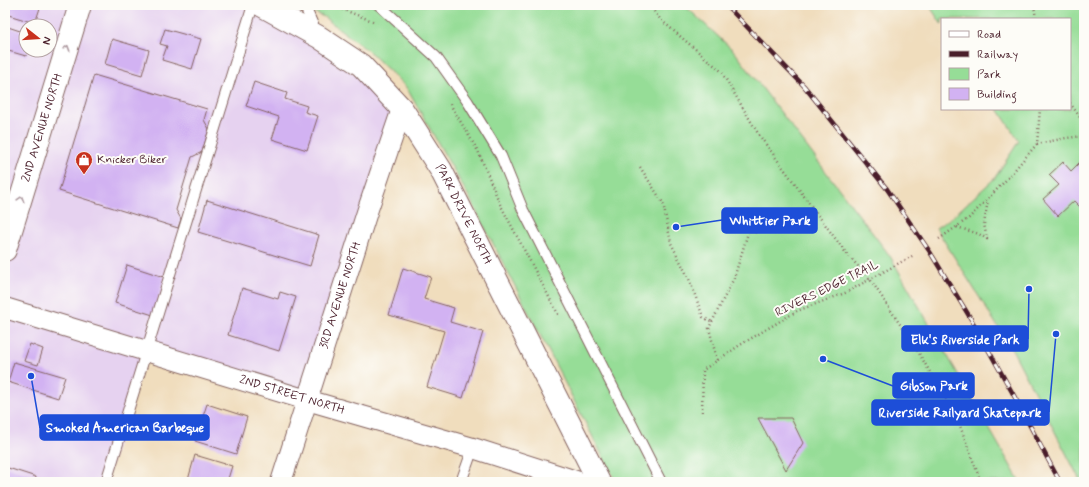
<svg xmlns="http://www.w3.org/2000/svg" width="1089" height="487" viewBox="0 0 1089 487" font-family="Mynerve,sans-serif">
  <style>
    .built { fill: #e6d2f0; fill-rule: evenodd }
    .green { fill: #96dd97; stroke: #707e61 }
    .building { fill: #d2b2f2 }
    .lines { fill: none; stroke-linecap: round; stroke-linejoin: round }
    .service-casing { stroke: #84625e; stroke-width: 12 }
    .minor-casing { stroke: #84625e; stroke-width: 22 }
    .tertiary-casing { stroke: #84625e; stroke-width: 24 }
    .primary-casing { stroke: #84625e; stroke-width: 24 }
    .path { stroke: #84625e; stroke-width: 2.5; stroke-dasharray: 1 3; stroke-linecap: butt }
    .service { stroke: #fff; stroke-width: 10 }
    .minor { stroke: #fff; stroke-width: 20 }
    .tertiary { stroke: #fff; stroke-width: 22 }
    .primary { stroke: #fff; stroke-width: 22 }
    .rail-casing { stroke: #4a1f2b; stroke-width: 4.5 }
    .rail { stroke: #fdfcf7; stroke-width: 3; stroke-dasharray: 9; stroke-linecap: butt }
    .oneway { stroke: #ae9aa0 }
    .labels { text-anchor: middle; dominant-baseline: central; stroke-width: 4; stroke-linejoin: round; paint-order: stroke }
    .street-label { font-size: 12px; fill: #4a1f2b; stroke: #fdfcf7 }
    .poi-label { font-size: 12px; fill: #4a1f2b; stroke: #fdfcf7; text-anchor: start }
    .leader { fill: none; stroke: #1d4ed8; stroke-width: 1.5 }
    .callout-dot { fill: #1d4ed8; stroke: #fdfcf7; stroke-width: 1.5 }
    .callout { fill: #1d4ed8; stroke: #1d4ed8; stroke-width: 1.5 }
    .callout-label { font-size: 13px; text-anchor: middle; font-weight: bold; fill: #fff }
  </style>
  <rect width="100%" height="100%" fill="#fdfcf7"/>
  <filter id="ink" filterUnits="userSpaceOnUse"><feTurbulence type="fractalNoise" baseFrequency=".025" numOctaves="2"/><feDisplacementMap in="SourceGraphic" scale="8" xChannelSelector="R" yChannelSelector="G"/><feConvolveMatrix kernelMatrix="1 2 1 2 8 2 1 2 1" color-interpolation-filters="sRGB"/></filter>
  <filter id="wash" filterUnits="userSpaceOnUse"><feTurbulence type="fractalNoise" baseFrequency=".012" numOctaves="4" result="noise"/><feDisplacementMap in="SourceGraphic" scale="16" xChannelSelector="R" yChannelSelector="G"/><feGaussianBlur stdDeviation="0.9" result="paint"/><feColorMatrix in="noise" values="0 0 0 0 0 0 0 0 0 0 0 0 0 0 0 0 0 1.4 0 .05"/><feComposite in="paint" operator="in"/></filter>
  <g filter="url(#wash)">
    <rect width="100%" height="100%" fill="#f0ddbd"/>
    <!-- built -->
    <path class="built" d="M5 5H261L402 109 307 400 146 351 106 482H5ZM26 26H50V50H26Z"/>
    <!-- green -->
    <path class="green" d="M299 5H684L734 51 890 256 1020 482H616L469 197 406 87 372 54 324 17Z
      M929 5H1084V482H1081L1013 351 936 228 951 218 994 179 1019 141 998 109H1070V19H942V25Z"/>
    <g id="blocks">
      <!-- building -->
      <path class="building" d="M8 5H41L35 23 5 14Z
        M5 26 26 33V50H28L26 56 5 50Z
        M165 29 201 39 192 69 162 60 167 46 160 44Z
        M112 39 149 50 142 75 105 64Z
        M94 75 207 109 204 120 209 129 202 152 192 157 176 210 181 219 178 228 59 191Z
        M254 82 287 93 285 99 307 106 305 112 318 116 307 150 272 139 279 117 246 106Z
        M1082 160 1084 162V209L1083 210 1074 201 1058 216 1043 199 1059 185 1049 175 1063 162 1071 171Z
        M207 200 319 235 310 266 198 232Z
        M744 215 760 220 756 233 740 228Z
        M127 265 164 277 153 315 115 303Z
        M403 268 431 277 424 299 454 308 450 322 483 332 463 398 427 387 444 331 389 315Z
        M242 288 278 299 280 292 296 297 279 351 228 335Z
        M30 344 43 349 38 365 24 361Z
        M14 362 65 377 58 398 8 382Z
        M207 404 247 417 236 454 195 441Z
        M758 418H791L803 443 786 470Z
        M195 455 232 466 227 482H195L188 480Z
        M5 467 36 477 35 482H5Z"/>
    </g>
  </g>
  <g filter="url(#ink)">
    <use href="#blocks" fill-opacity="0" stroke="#84625e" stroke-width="1"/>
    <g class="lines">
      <defs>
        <path id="service" d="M307 5 306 9 316 32
          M379 5 436 57 468 102 501 156 523 210 661 482
          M106 482 253 5
          M461 482 473 448"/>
        <g id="minor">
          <path id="s1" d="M5 308 307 400 473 448 579 482"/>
          <path id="s2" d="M281 482 368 209 402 109"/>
        </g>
        <g id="tertiary">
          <path id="s3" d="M261 5 319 37 361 65 402 109 441 170 599 482"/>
        </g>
        <g id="primary">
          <path id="s4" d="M5 250 80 5"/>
        </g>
      </defs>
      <!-- service casing -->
      <use href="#service" class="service-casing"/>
      <!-- minor casing -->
      <use href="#minor" class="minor-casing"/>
      <!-- tertiary casing -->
      <use href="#tertiary" class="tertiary-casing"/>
      <!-- primary casing -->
      <use href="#primary" class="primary-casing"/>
      <!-- path -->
      <path class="path" d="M331 5 375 22
        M649 5 661 20 721 71 759 135 846 253 870 279 917 350 957 418 981 482
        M1034 5 1036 19
        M1070 103 1084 123
        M450 104 478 151 500 204 559 316
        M1037 144 1066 138 1084 136
        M640 167 663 203 671 243 689 279 703 317 712 322
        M957 227 979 234 987 239 984 224 988 200
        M939 239 969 218 1005 181 1037 144 1040 109
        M717 360 709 328 734 278 748 233
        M702 412 703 370 740 345 797 311 845 293 914 255"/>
      <!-- service -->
      <use href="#service" class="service"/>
      <!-- minor -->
      <use href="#minor" class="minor"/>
      <!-- tertiary -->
      <use href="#tertiary" class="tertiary"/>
      <!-- primary -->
      <use href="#primary" class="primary"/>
      <defs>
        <path id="rail" d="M726 5 804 86 887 189 930 252 971 319 1012 392 1060 482"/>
      </defs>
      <!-- rail casing -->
      <use href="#rail" class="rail-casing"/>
      <!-- rail -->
      <use href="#rail" class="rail"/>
    </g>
    <!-- one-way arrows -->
    <defs><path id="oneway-chevron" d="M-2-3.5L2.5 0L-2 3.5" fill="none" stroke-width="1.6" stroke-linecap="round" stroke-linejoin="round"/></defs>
    <g class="oneway">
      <use href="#oneway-chevron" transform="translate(67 48) rotate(-73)"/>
      <use href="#oneway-chevron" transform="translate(21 199) rotate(-73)"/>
    </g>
  </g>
  <!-- icons -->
  <defs>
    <symbol id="shop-pin" viewBox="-11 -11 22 30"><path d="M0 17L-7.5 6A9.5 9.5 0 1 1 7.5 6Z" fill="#c8321e" stroke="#fdfcf7"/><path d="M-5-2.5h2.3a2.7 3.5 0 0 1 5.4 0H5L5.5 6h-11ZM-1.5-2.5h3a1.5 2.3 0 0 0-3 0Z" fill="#fff"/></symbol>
  </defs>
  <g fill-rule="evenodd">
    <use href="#shop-pin" x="74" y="150" width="20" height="27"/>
  </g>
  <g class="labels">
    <!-- street labels -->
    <g class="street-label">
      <text stroke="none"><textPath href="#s4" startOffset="128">2ND AVENUE NORTH</textPath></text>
      <text stroke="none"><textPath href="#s3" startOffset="299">PARK DRIVE NORTH</textPath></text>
      <text transform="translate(827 289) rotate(-26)">RIVERS EDGE TRAIL</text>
      <text stroke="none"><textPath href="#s2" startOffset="196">3RD AVENUE NORTH</textPath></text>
      <text stroke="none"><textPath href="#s1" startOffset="300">2ND STREET NORTH</textPath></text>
    </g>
    <!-- poi labels -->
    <g class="poi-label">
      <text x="97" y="160">Knicker Biker</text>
    </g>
  </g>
  <!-- callouts -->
  <path class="leader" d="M676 227L722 220M1029 289L1028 339M823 359L893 386M1056 334L1049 412M31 376L40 428"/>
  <g class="callout-dot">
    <circle cx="676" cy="227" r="4"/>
    <circle cx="1029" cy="289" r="4"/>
    <circle cx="823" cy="359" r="4"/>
    <circle cx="1056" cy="334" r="4"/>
    <circle cx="31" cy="376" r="4"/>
  </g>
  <g class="callout">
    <rect x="722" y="208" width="95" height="25" rx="4"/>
    <rect x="902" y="326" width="126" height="25" rx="4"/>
    <rect x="893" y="373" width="81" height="25" rx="4"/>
    <rect x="872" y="400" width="177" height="25" rx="4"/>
    <rect x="40" y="415" width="169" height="25" rx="4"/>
  </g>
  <g class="callout-label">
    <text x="770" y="225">Whittier Park</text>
    <text x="965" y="344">Elk's Riverside Park</text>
    <text x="934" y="390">Gibson Park</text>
    <text x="960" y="417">Riverside Railyard Skatepark</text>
    <text x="125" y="432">Smoked American Barbeque</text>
  </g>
  <!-- margin -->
  <rect width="1089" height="487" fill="none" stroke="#fdfcf7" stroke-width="20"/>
  <!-- legend -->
  <rect x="941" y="18" width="130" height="92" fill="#fdfcf7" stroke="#b5a4a5"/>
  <rect x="949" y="31" width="20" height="6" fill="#ffffff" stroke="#b5a4a5"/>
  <text x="977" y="38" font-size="12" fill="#4a1f2b">Road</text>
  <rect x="949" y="51" width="20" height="6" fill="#4a1f2b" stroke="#b5a4a5"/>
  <text x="977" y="58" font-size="12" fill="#4a1f2b">Railway</text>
  <rect x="949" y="68" width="20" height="12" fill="#96dd97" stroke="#b5a4a5"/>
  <text x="977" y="78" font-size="12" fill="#4a1f2b">Park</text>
  <rect x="949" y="88" width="20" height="12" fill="#d2b2f2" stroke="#b5a4a5"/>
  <text x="977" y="98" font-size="12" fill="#4a1f2b">Building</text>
  <!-- north arrow -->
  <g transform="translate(38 38) rotate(107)"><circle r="19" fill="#fdfcf7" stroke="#b5a4a5"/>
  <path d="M0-3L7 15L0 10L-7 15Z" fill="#c8321e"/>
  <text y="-6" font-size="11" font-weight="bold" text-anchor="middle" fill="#4a1f2b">N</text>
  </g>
</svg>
